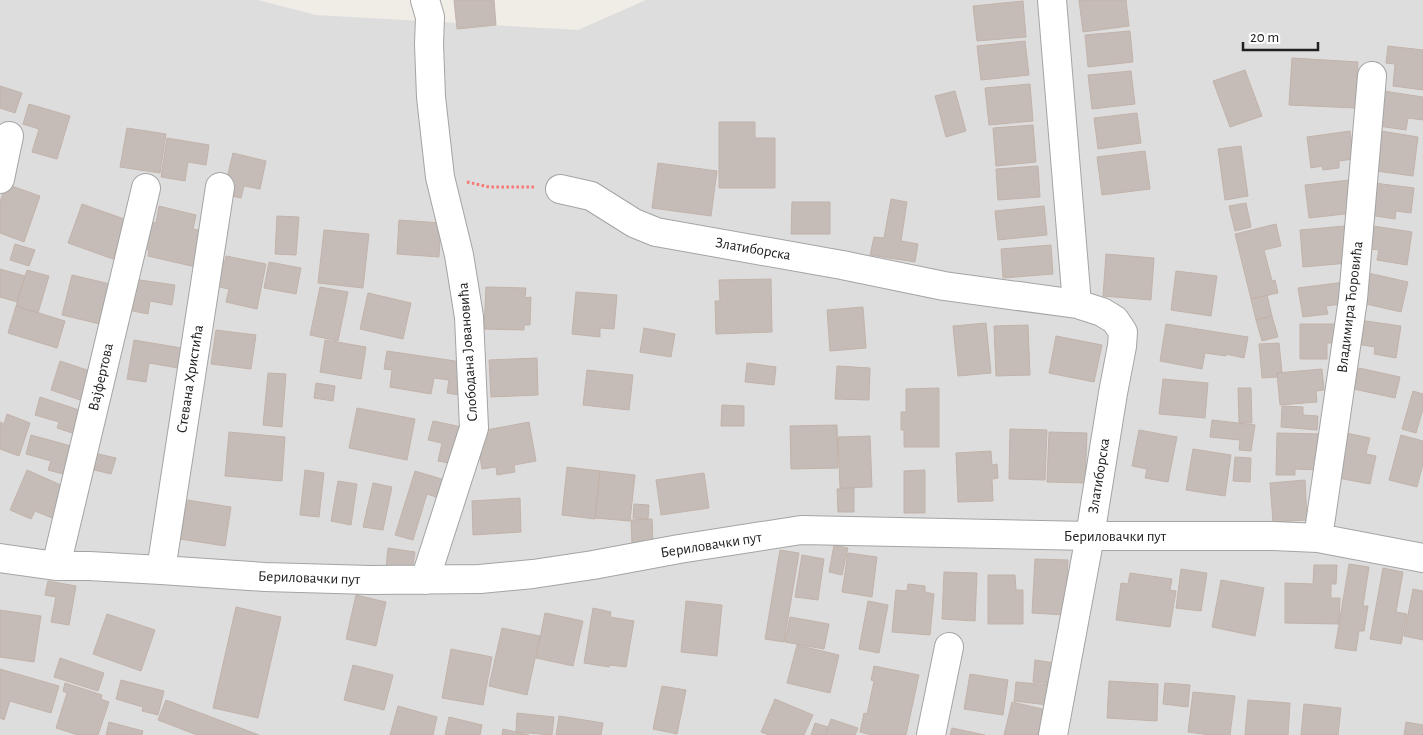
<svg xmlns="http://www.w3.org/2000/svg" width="1423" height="735" viewBox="0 0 1423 735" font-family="'Alegreya Sans',sans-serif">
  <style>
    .residential { fill: #dedddd }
    .building { fill: #c5bcb7; stroke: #c2b3aa }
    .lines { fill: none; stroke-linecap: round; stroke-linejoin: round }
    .minor-casing { stroke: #a4a4a4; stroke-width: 30 }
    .path { stroke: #f67873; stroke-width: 3; stroke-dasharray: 2.5 2.5; stroke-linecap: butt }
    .minor { stroke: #fff; stroke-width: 28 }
    .labels { text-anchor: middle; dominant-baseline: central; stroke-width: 4; stroke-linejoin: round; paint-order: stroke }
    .street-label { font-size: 15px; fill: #202020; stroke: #fff }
  </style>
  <rect width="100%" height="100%" fill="#f0ede7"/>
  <!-- residential -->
  <path class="residential" d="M0 0H258L316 15 578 30 646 0H1423V735H0Z"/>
  <!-- building -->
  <path class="building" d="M454 0H494L496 25 457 29Z
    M1079 0H1126L1129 26 1083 32Z
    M1023 1 1026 37 977 41 973 6Z
    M1130 31 1133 62 1088 67 1085 35Z
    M1025 41 1029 75 981 80 977 46Z
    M1388 46 1423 50V90L1393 86 1395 64 1386 63Z
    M1292 58 1358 62 1355 108 1289 105Z
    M1245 70 1262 116 1230 127 1213 81Z
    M1131 71 1135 104 1092 109 1088 75Z
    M1030 84 1033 121 989 125 985 88Z
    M0 86 22 93 15 113 0 108Z
    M955 91 966 131 946 137 935 96Z
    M1384 91 1423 97V120L1408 118 1406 130 1378 126Z
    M29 104 70 116 57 159 32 152 39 129 23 124Z
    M1137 113 1141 143 1098 149 1094 118Z
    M719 122H755V138H775V188H719Z
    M1033 125 1036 162 996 166 993 128Z
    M127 128 166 134 160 173 120 167Z
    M1375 130 1418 137 1413 176 1369 170Z
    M1350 131 1354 159 1339 161V168L1323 170 1322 166 1311 168 1307 137Z
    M167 138 209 145 206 165 188 162 185 181 161 177Z
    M1241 146 1248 196 1225 200 1218 149Z
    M1145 151 1150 189 1102 195 1097 157Z
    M233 153 266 161 260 189 244 186 241 198 223 194Z
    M658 163 717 171 711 216 652 208Z
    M1038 166 1040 197 998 200 996 169Z
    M1350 180 1354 213 1309 218 1305 185Z
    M1374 183 1414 188 1411 213 1396 211 1395 219 1369 215Z
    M6 184 40 196 24 242 0 233V202Z
    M891 199 907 202 901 241 918 244 915 262 870 255 874 237 884 238Z
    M792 202H830V234H791Z
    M1246 203 1251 227 1235 231 1229 206Z
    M82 204 127 220 113 259 68 243Z
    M159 206 196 215 193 229 208 232 200 268 148 256 149 250 141 249 147 221 156 223Z
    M1044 206 1047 235 998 240 995 211Z
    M277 216 299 217 296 255 275 254Z
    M399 220 441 223 439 257 397 254Z
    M1276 224 1281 246 1264 250 1272 281 1275 280 1278 293 1251 299 1235 234Z
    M1367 225 1412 232 1407 265 1377 260 1379 250 1364 248Z
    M1345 226 1348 263 1303 267 1300 230Z
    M324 230 369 234 363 288 318 283Z
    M15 244 35 250 29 266 10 260Z
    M1051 245 1053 274 1003 278 1001 249Z
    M1106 254 1154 258 1151 300 1103 296Z
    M226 256 266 264 257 309 226 302 229 289 210 285 216 260 225 261Z
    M269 262 301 268 296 294 264 288Z
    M0 269 25 276 17 302 0 297Z
    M27 270 49 276 38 313 16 306Z
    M1176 271 1217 276 1211 316 1171 310Z
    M1368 273 1408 282 1401 312 1362 303Z
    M72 275 110 284 100 324 62 315Z
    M133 279 175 285 172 305 150 301 148 314 128 310Z
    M771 279 772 332 716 334 715 301H720L719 280Z
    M1345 282 1348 303 1326 306 1328 314 1303 317 1298 288Z
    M320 287 348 292 338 341 310 335Z
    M486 287 526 288 525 298 531 297 530 325H524V330L484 329Z
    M576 292 617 295 614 329 600 328V337L572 334Z
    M368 293 411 303 403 339 360 329Z
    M1267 295 1272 316 1256 320 1251 299Z
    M16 306 65 321 57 348 8 333Z
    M863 307 866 348 830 351 827 310Z
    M1272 316 1278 337 1262 341 1256 320Z
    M1359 320 1401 326 1396 358 1374 354 1375 347 1356 344Z
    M986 323 991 373 958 376 953 326Z
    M1166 324 1248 337 1244 358 1226 354V356L1205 353 1202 369 1160 361Z
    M1300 324H1343V343H1327V359H1300Z
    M1028 325 1030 375 996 376 994 326Z
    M644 328 675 334 671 357 640 352Z
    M216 330 256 335 251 369 211 364Z
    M1056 336 1102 345 1094 382 1049 373Z
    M134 340 193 350 190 370 149 363 146 382 127 379Z
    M325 340 366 347 361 379 320 372Z
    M1279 343 1282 372 1277 373V377L1262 378 1259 344Z
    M387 351 469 363 464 396 447 393 449 380 434 378 431 394 390 387 392 370 384 369Z
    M537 358 538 395 491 397 489 360Z
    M60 361 99 374 89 403 51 390Z
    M747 363 776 367 774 385 745 382Z
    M837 366 870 368 869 400 835 399Z
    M1359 368 1400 377 1395 398 1354 389Z
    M1322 369 1324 390 1316 391 1317 402 1280 405 1277 373Z
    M587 370 633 375 629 410 583 405Z
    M268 373 286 374 282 427 263 425Z
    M1163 379 1208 383 1205 418 1159 414Z
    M316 383 335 386 333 401 314 398Z
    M939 388V447H904V430H901V412H906V389Z
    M1238 388H1251L1252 423H1239Z
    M1413 391 1423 394V409L1416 433 1402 429Z
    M40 397 91 414 84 437 57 428 59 422 35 415Z
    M722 405 744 406V426H721Z
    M1282 406 1303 407V415L1318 416 1317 430 1281 427Z
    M357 408 415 419 407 460 349 448Z
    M7 414 30 423 19 456 0 449V422L4 424Z
    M1212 420 1255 425 1251 451 1239 450 1240 440 1210 437Z
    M433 421 467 428 459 465 438 461 442 443 428 440Z
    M529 422 536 461 514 465 515 472 497 475 496 467 482 469 476 432Z
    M837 425 838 468 791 469 790 426Z
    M1010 429 1047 430 1045 480 1009 479Z
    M1139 430 1177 437 1168 482 1145 478 1147 469 1132 466Z
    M229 432 285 437 282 481 225 476Z
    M1049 432 1087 433 1085 483 1047 482Z
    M1277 433 1320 434 1319 470 1295 469V475H1276Z
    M1346 433 1370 438 1366 454 1376 456 1370 484 1338 478Z
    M31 435 82 449 74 477 48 470 51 461 26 454Z
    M1401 435 1423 441V464L1417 487 1389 480Z
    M870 436 872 487 840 488 838 437Z
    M1193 449 1231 455 1225 496 1186 490Z
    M991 451 992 465 997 464 998 478 992 479 993 501 958 502 956 453Z
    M94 453 116 458 111 474 90 469Z
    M1235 457 1251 458 1250 482 1233 481Z
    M567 467 600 471 595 519 562 515Z
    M27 470 70 489 57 520 35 511 31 519 10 510Z
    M305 470 324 473 319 517 300 515Z
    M925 470V513H904V471Z
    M415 471 445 480 439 498 427 494 413 540 395 535Z
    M600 471 635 475 630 521 595 518Z
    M704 473 709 508 661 515 656 480Z
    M1305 480 1307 520 1273 522 1270 483Z
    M338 481 357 484 351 525 331 521Z
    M373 483 392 487 383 530 363 527Z
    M854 488V512H838L837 489Z
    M520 498 521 532 473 535 472 501Z
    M187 500 231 507 225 546 180 539Z
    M634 504 649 505 648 519 633 518Z
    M652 519 653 542 632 543 631 520Z
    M834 545 848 548 842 575 829 572Z
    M388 548 415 552 412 571 386 568Z
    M780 550 799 553 784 642 765 639Z
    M848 553 877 557 872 597 842 592Z
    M802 555 824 559 818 600 795 597Z
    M1035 559 1068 560 1065 615 1032 613Z
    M1349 564 1369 567 1363 606H1368L1364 631H1359L1356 651 1335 648Z
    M1314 565H1337L1336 584H1331V598H1340L1339 624 1285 623V583L1313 584Z
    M1383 568 1403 572 1396 612 1407 614 1401 644 1370 639Z
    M1181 569 1207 573 1201 611 1176 608Z
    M944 572 977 573 975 621 942 619Z
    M1130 573 1172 579 1170 590 1176 591 1170 627 1116 620 1121 583 1128 584Z
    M988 575H1015L1016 590H1023V624H988Z
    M1221 580 1264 588 1255 636 1212 627Z
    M48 581 76 586 69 625 51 622 56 597 45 595Z
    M908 584 925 586V592L934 594 930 635 892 632 896 590 907 591Z
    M1413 589 1423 591V640L1404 636Z
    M356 595 386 602 376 646 346 639Z
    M686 601 722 605 717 656 681 652Z
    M868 601 888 605 879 653 859 649Z
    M236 607 281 617 258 718 213 708Z
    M593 608 611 612 610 617 634 621 626 667 610 665 609 667 584 663Z
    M0 610 41 616 34 662 0 657Z
    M545 613 583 621 573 666 536 658Z
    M107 614 155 630 141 671 93 654Z
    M790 617 829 624 824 649 785 642Z
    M502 628 540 636 527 695 489 686Z
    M797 645 839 655 830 693 787 683Z
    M451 649 492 657 483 705 442 698Z
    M60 658 104 673 98 691 54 677Z
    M1035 660 1055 663 1053 684 1033 682Z
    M353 665 393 675 384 710 344 700Z
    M874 666 919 675 906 735H872L860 732 864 713 867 714 874 681 871 680Z
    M0 669 59 686 51 713 10 701 4 720 0 718Z
    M970 674 1008 680 1003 715 964 709Z
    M121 680 164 691 158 715 142 711 143 707 116 699Z
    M1109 681 1158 684 1157 721 1107 718Z
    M1016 682 1050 685 1048 705 1014 701Z
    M65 683 102 695 101 699 109 702 98 735H78L56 728 67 693 63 691Z
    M1165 683 1190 685 1188 707 1163 704Z
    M662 686 686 690 677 734 653 729Z
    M1193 692 1235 696 1230 735H1210L1188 732Z
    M775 699 813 715 804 735H769L761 732Z
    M166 700 259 735H197L158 720Z
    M1248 700 1290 703 1288 735H1245Z
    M1012 702 1047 710 1040 735H1004Z
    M1304 704 1341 708 1338 735H1301Z
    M398 706 437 717 433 735H390Z
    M517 713 554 717 552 735 516 732Z
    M559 716 603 723 601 735H556Z
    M449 717 482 725 480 735H445Z
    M831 719 858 728 855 735H825Z
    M109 722 143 731 142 735H106Z
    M1406 722 1423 725V735H1404Z
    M815 723 828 727 825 735H811Z
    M952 728 985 735H950Z
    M503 729 529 735H502Z"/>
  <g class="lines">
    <defs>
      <path id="minor" d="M1052 0 1077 304
        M0 179 9 136
        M560 189 591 196 634 223 656 232 842 265 944 286 1077 304 1102 312 1115 320 1123 332 1122 346 1113 393 1090 536 1053 735
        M1318 538 1353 299 1372 76
        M0 558 56 566H89L161 570 265 577 370 580 480 579 533 574 593 565 679 549 801 530 1090 536H1273L1318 538 1423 558
        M56 566 146 188
        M161 570 220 187
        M425 580 474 428 469 317 459 255 440 177 431 97 429 44 430 17 425 0
        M931 735 949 647"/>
    </defs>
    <!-- minor casing -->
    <use href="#minor" class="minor-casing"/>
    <!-- path -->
    <path class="path" d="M467 182 489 187H535"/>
    <!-- minor -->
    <use href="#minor" class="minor"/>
  </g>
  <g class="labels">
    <!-- street labels -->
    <g class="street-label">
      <text transform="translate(753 249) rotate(10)">Златиборска</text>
      <text transform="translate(1350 307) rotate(-83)">Владимира Ћоровића</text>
      <text transform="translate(468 352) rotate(-94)">Слободана Јовановића</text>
      <text transform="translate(101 377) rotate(-77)">Вајфертова</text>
      <text transform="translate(190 379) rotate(-81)">Стевана Христића</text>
      <text transform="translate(1099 476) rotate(-81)">Златиборска</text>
      <text x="1115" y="536">Бериловачки пут</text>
      <text transform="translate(711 545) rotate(-9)">Бериловачки пут</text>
      <text transform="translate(309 578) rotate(2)">Бериловачки пут</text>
    </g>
  </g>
  <!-- scale -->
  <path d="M1243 42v8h75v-8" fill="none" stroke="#202020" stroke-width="2.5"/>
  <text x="1250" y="42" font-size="15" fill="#202020" stroke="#ffffff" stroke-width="4" paint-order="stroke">20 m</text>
</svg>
